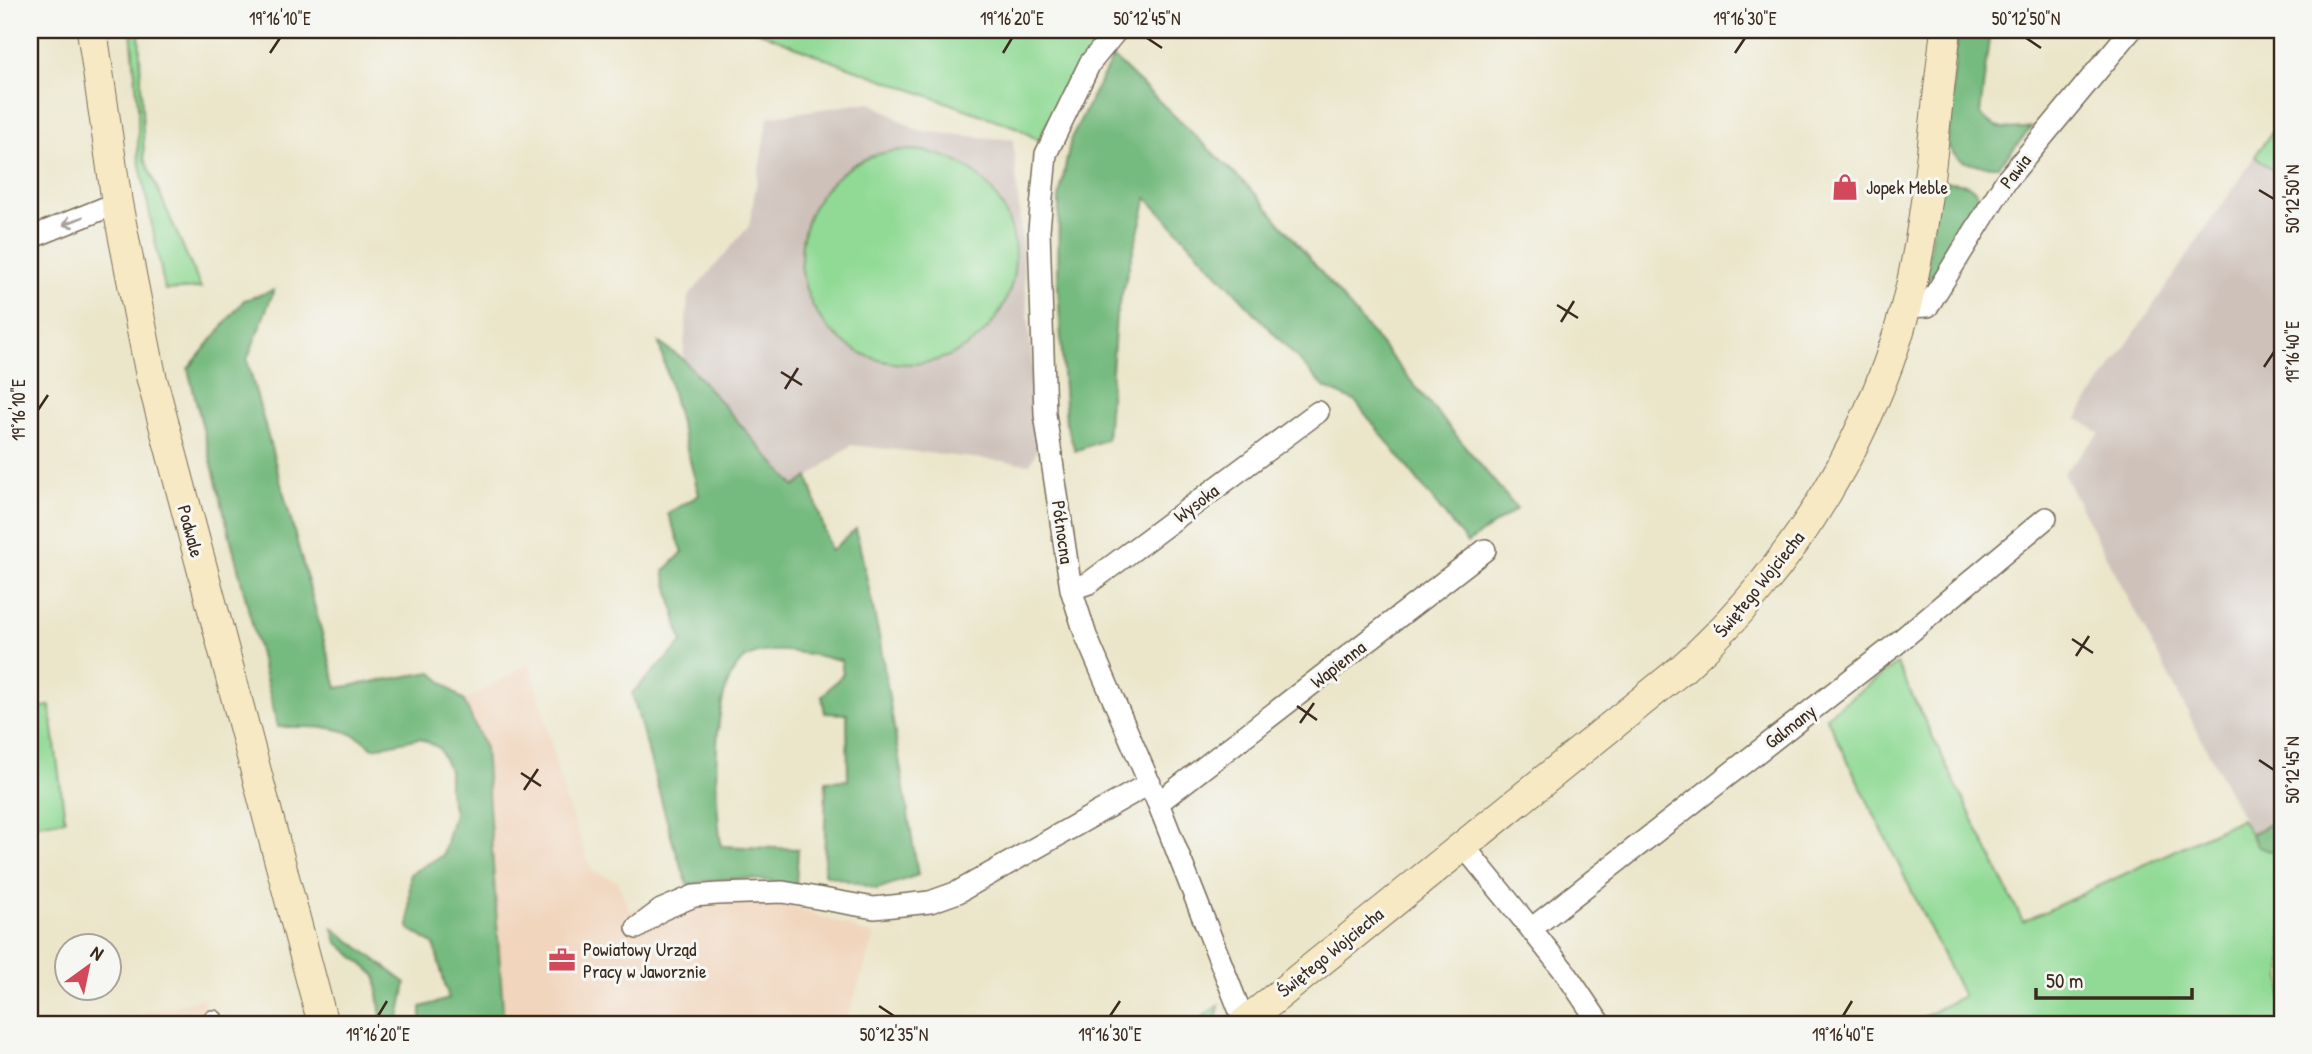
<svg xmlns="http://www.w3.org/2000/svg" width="2312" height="1054" viewBox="0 0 2312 1054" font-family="'Patrick Hand',sans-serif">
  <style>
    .built { fill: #f1d5bd }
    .industrial { fill: #cec1ba }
    .green { fill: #91da95; stroke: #66825a; stroke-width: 2 }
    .forest { fill: #74ba7e; stroke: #58724e; stroke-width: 2 }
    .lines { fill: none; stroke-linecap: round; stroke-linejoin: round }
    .street-casing { stroke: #796c5a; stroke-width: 24 }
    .secondary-casing { stroke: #796c5a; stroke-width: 32 }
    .street { stroke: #fff; stroke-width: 21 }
    .secondary { stroke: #f6e9c3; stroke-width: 30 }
    .oneway { stroke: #a79f9a }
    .ticks { fill: none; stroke: #3b2a1e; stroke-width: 2.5 }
    .labels { text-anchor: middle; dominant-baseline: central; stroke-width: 6; stroke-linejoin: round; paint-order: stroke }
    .street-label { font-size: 19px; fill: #3b2a1e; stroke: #f6f6f2 }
    .poi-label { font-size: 19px; fill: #3b2a1e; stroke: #f6f6f2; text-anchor: start }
    .neatline { fill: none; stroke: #3b2a1e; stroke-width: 2.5 }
    .ticks-label { font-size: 18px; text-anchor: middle; fill: #3b2a1e }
  </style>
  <rect width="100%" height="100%" fill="#f6f6f2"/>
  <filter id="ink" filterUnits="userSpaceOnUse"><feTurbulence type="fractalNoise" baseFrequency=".0143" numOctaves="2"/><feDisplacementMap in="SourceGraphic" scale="14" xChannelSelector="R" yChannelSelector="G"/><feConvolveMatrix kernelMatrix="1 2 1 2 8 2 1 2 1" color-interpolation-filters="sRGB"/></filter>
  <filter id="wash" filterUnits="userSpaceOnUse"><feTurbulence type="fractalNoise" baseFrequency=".00686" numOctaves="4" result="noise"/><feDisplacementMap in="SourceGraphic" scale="28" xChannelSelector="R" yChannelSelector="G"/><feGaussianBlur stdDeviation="1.57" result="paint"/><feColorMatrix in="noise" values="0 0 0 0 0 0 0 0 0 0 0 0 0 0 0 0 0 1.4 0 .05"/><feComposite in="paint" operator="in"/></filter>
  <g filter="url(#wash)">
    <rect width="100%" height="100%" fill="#ebe6ca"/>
    <!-- built -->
    <path class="built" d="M530 663 565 798 592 871 617 881 630 911 688 885 692 905 786 904 875 936 845 1024H504L485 748 464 701Z
      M203 998 207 1015 231 1024H147L144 1013Z"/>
    <!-- industrial -->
    <path class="industrial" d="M870 102 918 131 1013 140 1039 447 1030 464 851 445 795 488 683 359 688 297 749 226 768 117Z
      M2255 156 2282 178V817L2251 834 2063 473 2100 433 2077 419 2084 407Z"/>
    <!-- green -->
    <path class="green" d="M131 30H139L144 158 201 288 165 290 138 155V106Z
      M755 30H1111L1077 72 1038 140 1018 128 826 59Z
      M2282 117V178L2255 156Z
      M801 257a107 107 0 1 1 214 0a107 107 0 1 1-214 0Z
      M1897 664 2023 922 2241 819 2258 847 2274 852 2282 850V1024H1910L1963 996 1826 716Z
      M50 706 65 820 30 825V709Z
      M1219 1005 1215 1024H1193Z"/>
    <!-- forest -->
    <path class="forest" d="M1958 30H1990L1980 114C1994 131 2011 130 2032 127L1999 166C1977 166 1959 166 1947 145Z
      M1113 57 1258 196 1517 509 1467 543 1355 401 1325 388 1147 198 1116 316 1107 439 1075 451 1066 423 1058 288 1059 198 1071 138Z
      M1945 182C1962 182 1976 183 1979 201L1942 264 1925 283 1937 192Z
      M274 290 247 360 337 688 431 672 464 701 485 748 504 1024H368L381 1018 376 976 337 942 333 928 406 983 398 1023 421 1020V1007L449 999 434 945 409 929 410 874 443 855 454 812 449 792V770L439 748 420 738 373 748C347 722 313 728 278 727L188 369 244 300Z
      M659 343 683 359 795 487 808 477 831 551 856 529 879 636 918 875 877 889 824 874 826 781 848 780 847 714 825 713 822 696 843 674 841 660C813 656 777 644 750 656 706 675 716 804 721 846L798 849 796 886C759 877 724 875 688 885L673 843 632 693 682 643 664 571 683 552 668 514 699 495Z
      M2282 817V850L2275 852 2258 847 2251 834Z"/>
  </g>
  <g filter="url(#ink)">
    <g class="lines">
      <defs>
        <path id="street" d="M1117 30 1090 63 1046 154 1039 230 1045 414 1071 589 1086 636 1158 803 1245 1024
          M30 238 117 203
          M1906 307 1928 306 2005 182 2131 30
          M1071 589 1089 583 1318 412
          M1158 803 1485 550
          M1462 844 1531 929 1895 645 2046 518
          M637 928 661 910 694 896 718 894 783 892 874 908 930 902 958 892 1150 783
          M1531 929 1565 972 1600 1024
          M212 1024 213 1021"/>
        <path id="secondary" d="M92 30 117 203 151 376 323 1024
          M1243 1024 1683 668C1794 568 1879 429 1912 282 1930 200 1935 113 1946 30"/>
      </defs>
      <!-- street casing -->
      <use href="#street" class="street-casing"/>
      <!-- secondary casing -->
      <use href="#secondary" class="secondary-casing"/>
      <!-- street -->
      <use href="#street" class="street"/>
      <!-- secondary -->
      <use href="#secondary" class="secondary"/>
    </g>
    <!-- one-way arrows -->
    <defs><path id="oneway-shaft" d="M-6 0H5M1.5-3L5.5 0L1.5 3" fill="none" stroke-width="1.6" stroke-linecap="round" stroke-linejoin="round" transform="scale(1.75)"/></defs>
    <use class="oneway" href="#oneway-shaft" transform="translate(73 221) rotate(158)"/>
  </g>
  <!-- ticks -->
  <path class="ticks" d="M1147 38 1162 48M2026 38 2041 48M270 53 280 38M1003 53 1012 38M1735 53 1745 38M2259 190 2274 199M1557 305 1578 318M1561 322 1574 301M2264 367 2274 352M781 372 802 385M785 389 798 368M38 410 48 395M2072 639 2093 653M2076 656 2089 636M1297 706 1317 720M1300 723 1314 703M2259 760 2274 770M521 773 541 786M524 790 538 769M879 1006 894 1016M378 1016 387 1001M1110 1016 1120 1001M1843 1016 1852 1001"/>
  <!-- icons -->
  <defs>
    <symbol id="shop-bare" viewBox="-9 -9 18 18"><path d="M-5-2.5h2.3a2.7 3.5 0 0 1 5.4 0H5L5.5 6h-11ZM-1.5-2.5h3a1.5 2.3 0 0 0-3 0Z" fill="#d1495b" stroke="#f6f6f2" stroke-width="2.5" paint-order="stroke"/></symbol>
    <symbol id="office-bare" viewBox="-9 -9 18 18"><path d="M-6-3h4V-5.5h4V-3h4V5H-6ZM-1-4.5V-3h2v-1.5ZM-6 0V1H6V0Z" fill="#d1495b" stroke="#f6f6f2" stroke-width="2.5" paint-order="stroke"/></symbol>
  </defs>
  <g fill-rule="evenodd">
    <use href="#shop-bare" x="1826" y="168" width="38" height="38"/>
    <use href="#office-bare" x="543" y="941" width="38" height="38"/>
  </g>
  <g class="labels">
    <!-- street labels -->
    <g class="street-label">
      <text transform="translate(2015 171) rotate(-52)">Pawia</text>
      <text transform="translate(1196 503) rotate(-37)">Wysoka</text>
      <text transform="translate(191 531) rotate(75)">Podwale</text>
      <text transform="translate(1063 532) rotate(82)">Północna</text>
      <text transform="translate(1759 584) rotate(-51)">Świętego Wojciecha</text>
      <text transform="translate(1338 664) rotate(-38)">Wapienna</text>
      <text transform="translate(1790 726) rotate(-38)">Galmany</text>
      <text transform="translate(1330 952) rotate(-39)">Świętego Wojciecha</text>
    </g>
    <!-- poi labels -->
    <g class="poi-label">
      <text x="1866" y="187">Jopek Meble</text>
      <text x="583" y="949">Powiatowy Urząd<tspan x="583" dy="22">Pracy w Jaworznie</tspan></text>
    </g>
  </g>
  <!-- margin -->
  <rect width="2312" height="1054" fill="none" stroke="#f6f6f2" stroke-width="77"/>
  <!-- north arrow -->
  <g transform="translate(88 967) rotate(33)"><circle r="33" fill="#f6f6f2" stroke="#aba49d" stroke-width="2"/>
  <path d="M0-5L12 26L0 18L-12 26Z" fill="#d1495b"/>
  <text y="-10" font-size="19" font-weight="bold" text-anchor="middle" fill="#3b2a1e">N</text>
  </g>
  <!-- scale -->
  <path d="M2036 988v10h156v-10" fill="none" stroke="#3b2a1e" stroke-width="3.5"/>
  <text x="2046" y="988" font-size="21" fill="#3b2a1e" stroke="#f6f6f2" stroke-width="5" paint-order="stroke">50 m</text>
  <rect x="38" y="38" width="2236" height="978" class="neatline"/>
  <g class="ticks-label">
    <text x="280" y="25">19°16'10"E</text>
    <text x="1012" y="25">19°16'20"E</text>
    <text x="1147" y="25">50°12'45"N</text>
    <text x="1745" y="25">19°16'30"E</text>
    <text x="2026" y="25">50°12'50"N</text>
    <text transform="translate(2293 199) rotate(-90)" y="6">50°12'50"N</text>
    <text transform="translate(2293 352) rotate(-90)" y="6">19°16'40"E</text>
    <text transform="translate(19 410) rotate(-90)" y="6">19°16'10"E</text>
    <text transform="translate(2293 770) rotate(-90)" y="6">50°12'45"N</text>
    <text x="378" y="1041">19°16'20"E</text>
    <text x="894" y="1041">50°12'35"N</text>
    <text x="1110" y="1041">19°16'30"E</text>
    <text x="1843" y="1041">19°16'40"E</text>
  </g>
</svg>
